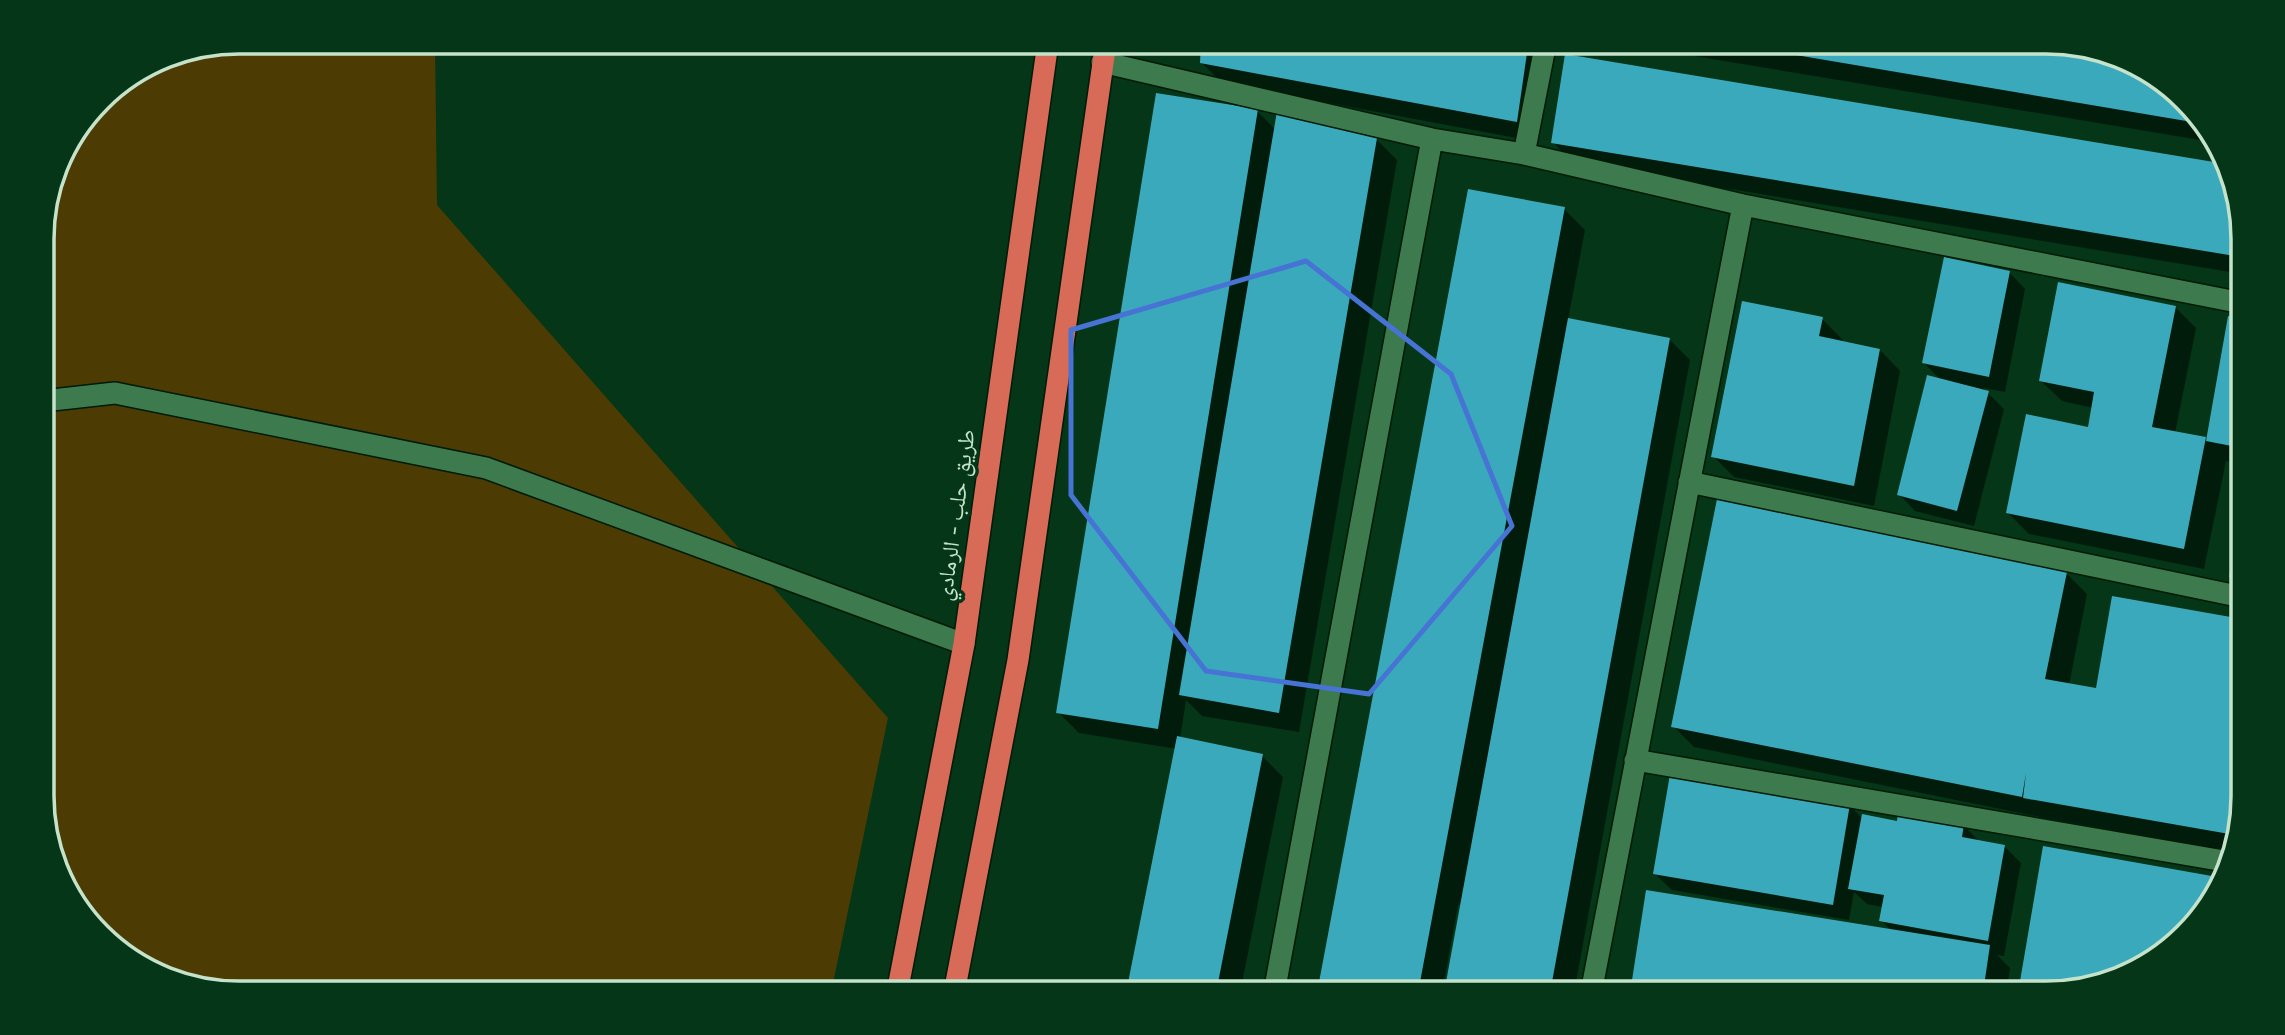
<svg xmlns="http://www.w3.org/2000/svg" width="2285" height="1035" viewBox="0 0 2285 1035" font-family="'Space Grotesk','Noto Naskh Arabic',sans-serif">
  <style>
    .green { fill: #4c3c03 }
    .shadow { fill: #0007 }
    .building { fill: #3ba9bc }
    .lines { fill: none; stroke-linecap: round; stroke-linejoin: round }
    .minor-casing { stroke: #001b06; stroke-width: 24 }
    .highway-casing { stroke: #001b06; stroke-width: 24 }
    .minor { stroke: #3d7a4e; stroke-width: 21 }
    .highway { stroke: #d76b58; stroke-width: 21 }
    .marked { fill: none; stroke: #4773d4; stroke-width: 5; stroke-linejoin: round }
    .labels { text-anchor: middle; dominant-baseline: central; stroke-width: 7; stroke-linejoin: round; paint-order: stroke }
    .street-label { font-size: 23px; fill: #c4e3ca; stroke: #043617 }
    .rim { fill: none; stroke: #c4e3ca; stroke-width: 3.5 }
  </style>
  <rect width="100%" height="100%" fill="#043617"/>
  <!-- green -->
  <path class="green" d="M240 42H435L437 205 888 718 831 993H240L164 978 83 915 44 822 42 226 63 152 109 91 164 57Z"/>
  <!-- shadow -->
  <path class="shadow" d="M1203 42H1500L1527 47 1548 68 1538 142 1222 83 1201 62Z
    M1610 42H2045L2121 57 2202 120 2212 142Z
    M1567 56 2221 165 2241 214 2242 274 1573 163 1553 142Z
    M1257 111 1276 130 1376 139 1397 160 1299 732 1202 716 1186 700 1180 739 1262 756 1283 777 1240 993H1128L1177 749 1079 733 1058 712Z
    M1564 209 1585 230 1568 320 1669 339 1690 360 1574 993H1446L1462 905H1458L1442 993H1319Z
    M2009 272 2025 289 2005 392 1983 388 2004 409 1974 526 1915 511 1899 494 1942 381 1924 363Z
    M2175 307 2196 328 2175 433 2208 440 2242 320V464L2226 461 2204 569 2029 534 2008 513 2089 429 2093 408 2062 401 2041 381Z
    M1822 319 1843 340 1842 343 1880 350 1900 371 1874 506 1734 477 1713 456Z
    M2242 512V588L2231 577Z
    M2066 573 2087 594 2069 685 2097 690 2113 598 2243 621V796L2232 851 2045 818 1694 747 1673 726Z
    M1849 805 1863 819 1964 826 1980 842 2004 846 2021 863 2004 956 1997 955 2010 968 2006 993H1631L1892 931 1881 920 1883 907 1867 904 1854 892 1849 920 1672 890 1655 874Z"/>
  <!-- building -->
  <path class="building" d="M1201 42H1509L1528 46 1517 122 1200 63Z
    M1718 42H2045L2121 57 2202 120 2204 124Z
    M1565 54 2220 163 2241 214V257L1551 143Z
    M1156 93 1258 109 1158 729 1056 713Z
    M1277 111 1377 138 1279 713 1179 695Z
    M1468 189 1565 207 1418 993H1317Z
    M1944 257 2010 271 1989 377 1922 363Z
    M2058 282 2176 306 2152 427 2206 437 2184 549 2006 513 2026 414 2088 427 2094 392 2039 381Z
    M1742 301 1823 317 1819 336 1880 349 1854 486 1711 457Z
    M2228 316 2242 319V448L2206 441Z
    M1568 318 1670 338 1550 993H1444Z
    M1927 375 1989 391 1957 511 1897 495Z
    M1717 499 2067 572 2045 679 2096 688 2112 596 2242 619 2243 796 2235 835 2023 798 2026 773 2022 797 1671 727Z
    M2241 509H2242V580L2229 577Z
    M1177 736 1263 754 1216 993H1126Z
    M1670 774 1850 804 1833 905 1653 874Z
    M1898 812 1964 824 1962 837 2005 845 1988 941 1879 921 1884 895 1848 889 1862 814 1897 821Z
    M2043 846 2223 878 2156 959 2058 993H2018Z
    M1646 890 1990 945 1983 993H1630Z"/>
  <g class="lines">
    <defs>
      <path id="minor" d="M1102 62 1432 139 1524 154 1743 205 2242 303
        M1524 154 1546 42
        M43 401 115 393 486 468 964 644
        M1689 482 2242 597
        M1635 760 2230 862
        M1274 993 1432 139
        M1591 993 1743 205"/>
      <path id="highway" d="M897 993 964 644 1048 42
        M954 993 1018 660 1106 42"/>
    </defs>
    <!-- minor casing -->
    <use href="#minor" class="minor-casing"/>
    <!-- highway casing -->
    <use href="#highway" class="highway-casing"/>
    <!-- minor -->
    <use href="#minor" class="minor"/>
    <!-- highway -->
    <use href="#highway" class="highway"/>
  </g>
  <!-- marked area -->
  <path class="marked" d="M1306 261 1451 374 1512 526 1369 694 1206 671 1071 495V330Z"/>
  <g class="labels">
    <!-- street labels -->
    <g class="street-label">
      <text transform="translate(955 515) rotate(-82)">طريق حلب - الرمادي</text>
    </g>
  </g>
  <!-- crop -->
  <path d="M0 0H2285V1035H0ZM239 54H2046A185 185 0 0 1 2231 239V796A185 185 0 0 1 2046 981H239A185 185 0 0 1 54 796V239A185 185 0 0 1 239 54Z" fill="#043617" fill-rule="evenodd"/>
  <path class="rim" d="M239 54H2046A185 185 0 0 1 2231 239V796A185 185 0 0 1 2046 981H239A185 185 0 0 1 54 796V239A185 185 0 0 1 239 54Z"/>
</svg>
